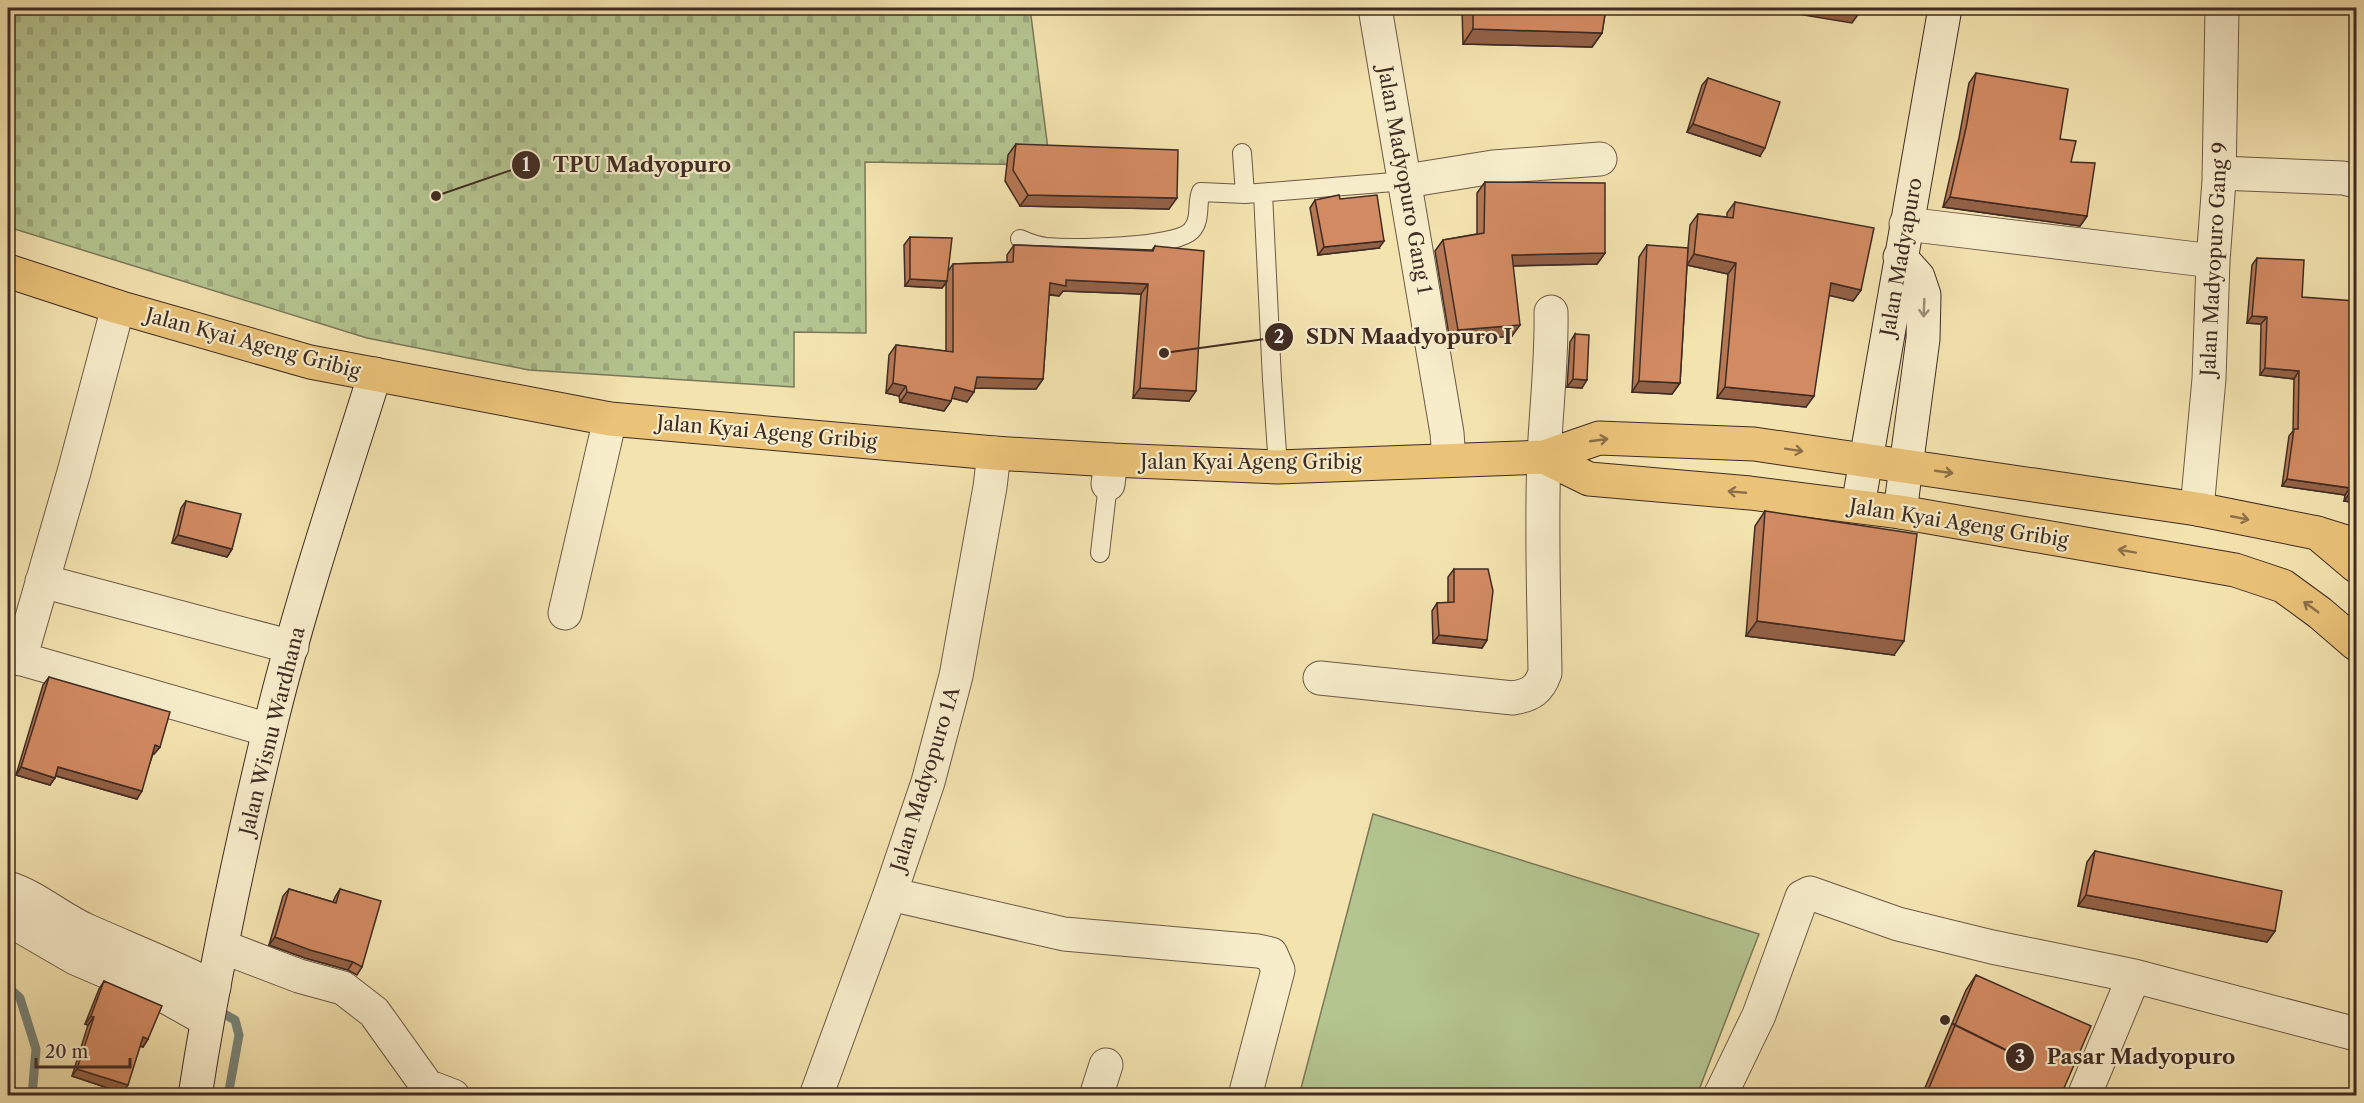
<svg xmlns="http://www.w3.org/2000/svg" width="2364" height="1103" viewBox="0 0 2364 1103" font-family="'Libre Caslon Text',serif">
  <style>
    .grass { fill: #b4c590; stroke: #7a785a; stroke-width: 1.5 }
    .cemetery { fill: url(#cemetery-stones); stroke: #7a785a; stroke-width: 1.5 }
    .lines { fill: none; stroke-linecap: round; stroke-linejoin: round }
    .stream { stroke: #778379; stroke-width: 9 }
    .lane-casing { stroke: #6c5946; stroke-width: 20 }
    .street-casing { stroke: #6c5946; stroke-width: 35 }
    .secondary-casing { stroke: #3f2b23; stroke-width: 35 }
    .primary-casing { stroke: #3f2b23; stroke-width: 35 }
    .highway-casing { stroke: #3f2b23; stroke-width: 35 }
    .lane { stroke: #f7edcb; stroke-width: 18 }
    .street { stroke: #f7edcb; stroke-width: 33 }
    .secondary { stroke: #f7edcb; stroke-width: 33 }
    .primary { stroke: #eac278; stroke-width: 33 }
    .highway { stroke: #eac278; stroke-width: 33 }
    .wall { fill: #b57754; stroke: #3f2b23; stroke-width: 1.5 }
    .shaded-wall { fill: #936145; stroke: #3f2b23; stroke-width: 1.5 }
    .building { fill: #d28a62; stroke: #3f2b23; stroke-width: 1.5 }
    .oneway { stroke: #9b8c77 }
    .oneway2 { stroke: #8c6f49 }
    .labels { text-anchor: middle; dominant-baseline: central; stroke-width: 4.5; stroke-linejoin: round; paint-order: stroke }
    .street-label { font-size: 20px; fill: #3f2b23; stroke: #f7edcb }
    .leader { fill: none; stroke: #3f2b23; stroke-width: 2 }
    .callout-dot { fill: #3f2b23; stroke: #f7edcb; stroke-width: 2 }
    .mark-label { font-size: 18px; text-anchor: middle; font-weight: bold; fill: #fff }
    .callout-label { font-size: 21px; text-anchor: middle; font-weight: bold; fill: #3f2b23; stroke: #f7edcb; stroke-width: 4.5; stroke-linejoin: round; paint-order: stroke }
  </style>
  <defs>
    <pattern id="cemetery-stones" width="16" height="16" patternUnits="userSpaceOnUse" patternTransform="scale(1.5)"><rect width="16" height="16" fill="#b4c590"/><path d="M2 7V4a2 2 0 0 1 4 0v3zM10 15v-3a2 2 0 0 1 4 0v3z" fill="#9ca97c"/></pattern>
  </defs>
  <rect width="100%" height="100%" fill="#f3e3af"/>
  <filter id="stains"><feTurbulence type="fractalNoise" baseFrequency=".00333" numOctaves="4"/><feColorMatrix values="0 0 0 0 .2 0 0 0 0 .09 0 0 0 0 .02 0 0 0 .5 -.17"/></filter>
  <radialGradient id="worn" r=".72"><stop offset=".6" stop-color="#630" stop-opacity="0"/><stop offset="1" stop-color="#630" stop-opacity=".3"/></radialGradient>
  <!-- grass -->
  <path class="grass" d="M1373 814 1759 934 1697 1095 1310 1096 1300 1092Z"/>
  <!-- cemetery -->
  <path class="cemetery" d="M8 8H1030L1050 165 865 162 866 333 794 332V387L529 370 367 338 8 227Z"/>
  <g class="lines">
    <!-- stream -->
    <path class="stream" d="M8 987 20 998 36 1049 32 1096
      M215 1009 235 1020 239 1035 228 1096"/>
    <defs>
      <path id="lane" d="M1242 153 1245 194
        M1263 193 1272 380 1278 467
        M1020 239C1029 243 1037 246 1046 247 1073 249 1174 248 1191 231 1202 220 1196 203 1201 192L1245 194 1406 181
        M1100 553 1108 484"/>
      <path id="street" d="M1375 8 1447 433 1449 460
        M2219 173 2343 178 2356 181
        M1406 181 1493 167 1600 159
        M1906 224 2213 261
        M1108 484 1111 460
        M2197 509 2209 379 2213 261 2219 181 2222 8
        M42 581 292 647
        M565 613 610 419
        M8 655 269 730
        M20 659 74 472 118 307
        M1320 678 1513 698C1531 695 1539 690 1545 673 1544 601 1541 529 1544 458 1546 409 1552 361 1551 312
        M8 888C37 897 60 919 88 931 131 950 172 966 214 987
        M890 894 1064 934 1258 951 1271 954 1278 970 1245 1096
        M8 919 75 958 168 998 207 1020
        M223 947 299 976 343 988 374 1012 427 1086 453 1096
        M816 1096 890 894 928 782 956 676 990 487 994 453
        M1096 1096 1106 1065
        M1720 1096 1759 1015 1802 897 1810 893 1898 924 1992 947 2134 976
        M2084 1096 2134 976 2356 1034"/>
      <path id="secondary" d="M1858 506 1945 8
        M1900 512 1923 339 1924 295 1918 277 1900 257
        M195 1096C214 973 240 851 269 731 298 610 338 492 375 374"/>
      <path id="primary" d="M8 271 118 307 310 362 610 419 994 453 1111 460 1278 467 1544 457 1599 438 1754 444 2197 509 2317 533 2356 566
        M1544 457 1589 479 1750 493 1900 512 2235 570 2283 586 2320 613 2356 644"/>
      <path id="highway" d="M2317 533 2356 545"/>
    </defs>
    <!-- lane casing -->
    <use href="#lane" class="lane-casing"/>
    <!-- street casing -->
    <use href="#street" class="street-casing"/>
    <!-- secondary casing -->
    <use href="#secondary" class="secondary-casing"/>
    <!-- primary casing -->
    <use href="#primary" class="primary-casing"/>
    <!-- highway casing -->
    <use href="#highway" class="highway-casing"/>
    <!-- lane -->
    <use href="#lane" class="lane"/>
    <!-- street -->
    <use href="#street" class="street"/>
    <!-- secondary -->
    <use href="#secondary" class="secondary"/>
    <!-- primary -->
    <use href="#primary" class="primary"/>
    <!-- highway -->
    <use href="#highway" class="highway"/>
  </g>
  <!-- wall -->
  <path class="wall" d="M1462 8H1606L1602 33 1592 47 1463 44Z
    M1976 73 2060 139 2071 162 2087 216 2080 226 1943 207 1959 138 1969 83Z
    M1708 78 1760 156 1687 132 1702 85Z
    M1016 144 1169 209 1020 206 1005 181 1008 155Z
    M1485 182 1605 253 1597 264 1513 266 1512 336 1450 341 1435 251 1443 240 1477 234V193Z
    M1315 200 1379 248 1318 255 1310 208Z
    M1735 202 1861 290 1853 301 1829 295 1806 407 1717 398 1728 274 1687 265 1680 383 1672 394 1632 392 1639 257 1647 245 1687 259 1690 225 1698 214 1727 217V213Z
    M910 237 949 270 953 264 1007 262V255L1014 245 1152 250 1155 246 1189 401 1133 398 1141 294 1063 291 1059 296 1049 295 1043 379 1036 389 975 388 967 402 952 398 951 401 944 411 900 402 899 396 886 393 889 355 896 345 946 351V283L942 288 905 286 904 245Z
    M2257 258 2302 297 2356 503 2344 501 2345 495 2282 486 2289 436 2293 431 2294 379 2260 375 2261 324 2247 323 2252 265Z
    M1575 334 1582 388 1567 387 1570 342Z
    M186 501 232 549 227 557 172 543 181 508Z
    M1765 511 1894 655 1746 636 1755 526Z
    M1454 569 1487 640 1482 648 1433 643 1432 611 1437 603H1448V577Z
    M49 677 160 747 154 754H153L137 799 56 776 50 785 16 775 43 685Z
    M2095 851 2275 931 2267 942 2078 906 2087 862Z
    M289 889 333 902 335 897 340 889 362 967 357 975 348 970 305 958 269 945 283 896Z
    M1976 975 2061 1095H1922L1966 990Z
    M104 981 148 1039 143 1047 140 1046 123 1093 72 1076 88 1025 85 1024 99 989Z"/>
  <!-- shaded-wall -->
  <path class="shaded-wall" d="M1762 8H1855L1862 9 1852 23Z
    M1473 29 1602 33 1592 47 1463 44Z
    M1693 124 1765 148 1760 156 1687 132Z
    M1028 195 1177 198 1169 209 1020 206Z
    M1950 197 2087 216 2080 226 1943 207Z
    M1384 241 1379 248 1318 255 1324 247Z
    M1605 253 1597 264 1505 266 1512 255Z
    M1694 254 1736 263 1728 274 1687 265Z
    M910 279 947 281 942 288 905 286Z
    M1066 280 1148 284 1141 294 1063 291 1059 296 1043 293 1050 283Z
    M1831 283 1861 290 1853 301 1823 294Z
    M2252 316 2267 317 2261 324 2247 323Z
    M1520 325 1512 336 1450 341 1458 330Z
    M2265 368 2299 371 2294 379 2260 375Z
    M977 377 1043 379 1036 389 970 388Z
    M1573 379 1587 380 1582 388 1567 387Z
    M1639 381 1680 383 1672 394 1632 392Z
    M893 383 906 386 899 396 886 393Z
    M955 387 974 392 967 402 948 397Z
    M1725 387 1814 396 1806 407 1717 398Z
    M1140 388 1196 391 1189 401 1133 398Z
    M907 392 951 401 944 411 900 402Z
    M2287 479 2350 488 2345 495 2282 486Z
    M2349 494 2356 495V503L2344 501Z
    M178 535 232 549 227 557 172 543Z
    M1757 621 1904 641 1894 655 1746 636Z
    M1439 635 1487 640 1482 648 1433 643Z
    M155 745 160 747 154 754 150 753Z
    M21 767 55 778 50 785 16 775Z
    M58 767 142 791 137 799 53 775Z
    M2086 895 2275 931 2267 942 2078 906Z
    M275 937 353 962 348 970 305 958 269 945Z
    M91 1016 94 1017 88 1025 85 1024Z
    M143 1037 148 1039 143 1047 138 1045Z
    M77 1069 128 1085 123 1093 72 1076Z"/>
  <!-- building -->
  <path class="building" d="M1473 8H1606L1602 33 1473 29Z
    M1976 73 2068 89 2060 139 2076 141 2071 162 2095 163 2087 216 1950 197 1966 128Z
    M1708 78 1780 102 1765 148 1693 124Z
    M1016 144 1178 150 1177 198 1028 195 1013 170Z
    M1485 182 1605 183V253L1512 255 1520 325 1458 330 1443 240 1484 233Z
    M1339 195 1340 199 1377 195 1384 241 1324 247 1315 200Z
    M1735 202 1874 228 1861 290 1831 283 1814 396 1725 387 1736 263 1694 254 1698 214 1733 218Z
    M910 237 952 238 947 281 910 279Z
    M1014 245 1153 251 1155 246 1204 251 1196 391 1140 388 1148 284 1066 280V286L1050 283 1043 379 977 377 974 392 955 387 951 401 907 392 906 386 893 383 896 345 953 352V264L1013 262Z
    M1647 245 1688 248 1680 383 1639 381Z
    M2257 258 2304 260 2302 297 2356 301V495L2349 494 2350 488 2287 479 2294 429H2298L2299 371 2265 368 2267 317 2252 316Z
    M1575 334 1589 335 1587 380 1573 379Z
    M186 501 241 514 232 549 178 535Z
    M1765 511 1917 534 1904 641 1757 621Z
    M1454 569H1488L1493 591 1487 640 1439 635 1437 603 1454 602Z
    M49 677 170 712 160 747 155 745 142 791 58 767 55 778 21 767Z
    M2095 851 2282 891 2275 931 2086 895Z
    M289 889 336 903 340 889 381 901 362 967 353 962 310 950 275 937Z
    M1976 975 2091 1026 2061 1095H1926Z
    M104 981 162 1006 148 1039 143 1037 128 1085 77 1069 94 1017 91 1016Z"/>
  <!-- one-way arrows -->
  <defs><path id="oneway-shaft" d="M-6 0H5M1.5-3L5.5 0L1.5 3" fill="none" stroke-width="1.6" stroke-linecap="round" stroke-linejoin="round" transform="scale(1.5)"/></defs>
  <use class="oneway" href="#oneway-shaft" transform="translate(1924 308) rotate(92)"/>
  <g class="oneway2">
    <use href="#oneway-shaft" transform="translate(1599 440) rotate(-8)"/>
    <use href="#oneway-shaft" transform="translate(1794 450) rotate(9)"/>
    <use href="#oneway-shaft" transform="translate(1944 472) rotate(8)"/>
    <use href="#oneway-shaft" transform="translate(1737 492) rotate(-175)"/>
    <use href="#oneway-shaft" transform="translate(2240 518) rotate(11)"/>
    <use href="#oneway-shaft" transform="translate(2127 551) rotate(-170)"/>
    <use href="#oneway-shaft" transform="translate(2311 607) rotate(-144)"/>
  </g>
  <g class="labels">
    <!-- street labels -->
    <g class="street-label">
      <text transform="translate(1405 180) rotate(80)">Jalan Madyopuro Gang 1</text>
      <text transform="translate(1901 257) rotate(-80)">Jalan Madyapuro</text>
      <text transform="translate(2214 259) rotate(-87)">Jalan Madyopuro Gang 9</text>
      <text transform="translate(253 343) rotate(15)">Jalan Kyai Ageng Gribig</text>
      <text transform="translate(767 432) rotate(5)">Jalan Kyai Ageng Gribig</text>
      <text x="1251" y="462">Jalan Kyai Ageng Gribig</text>
      <text transform="translate(1959 523) rotate(9)">Jalan Kyai Ageng Gribig</text>
      <text transform="translate(272 731) rotate(-76)">Jalan Wisnu Wardhana</text>
      <text transform="translate(925 779) rotate(-73)">Jalan Madyopuro 1A</text>
    </g>
  </g>
  <!-- callouts -->
  <path class="leader" d="M436 196L526 165M1164 353L1279 337M1945 1020L2020 1057"/>
  <g class="callout-dot">
    <circle cx="436" cy="196" r="6"/>
    <circle cx="1164" cy="353" r="6"/>
    <circle cx="1945" cy="1020" r="6"/>
    <circle cx="526" cy="165" r="15"/>
    <circle cx="1279" cy="337" r="15"/>
    <circle cx="2020" cy="1057" r="15"/>
  </g>
  <g class="mark-label">
    <text x="526" y="171">1</text>
    <text x="1279" y="343">2</text>
    <text x="2020" y="1063">3</text>
  </g>
  <g class="callout-label">
    <text x="642" y="172">TPU Madyopuro</text>
    <text x="1409" y="344">SDN Maadyopuro I</text>
    <text x="2141" y="1064">Pasar Madyopuro</text>
  </g>
  <!-- margin -->
  <rect width="2364" height="1103" fill="none" stroke="#f3e3af" stroke-width="30"/>
  <rect x="9" y="9" width="2346" height="1085" fill="none" stroke="#3f2b23" stroke-width="3"/>
  <rect x="15" y="15" width="2334" height="1073" fill="none" stroke="#3f2b23" stroke-width="1.5"/>
  <!-- scale -->
  <path d="M36 1058v9h94v-9" fill="none" stroke="#3f2b23" stroke-width="3"/>
  <text x="45" y="1058" font-size="18" fill="#3f2b23" stroke="#f7edcb" stroke-width="4.5" paint-order="stroke">20 m</text>
  <rect width="100%" height="100%" filter="url(#stains)"/>
  <rect width="100%" height="100%" fill="url(#worn)"/>
</svg>
